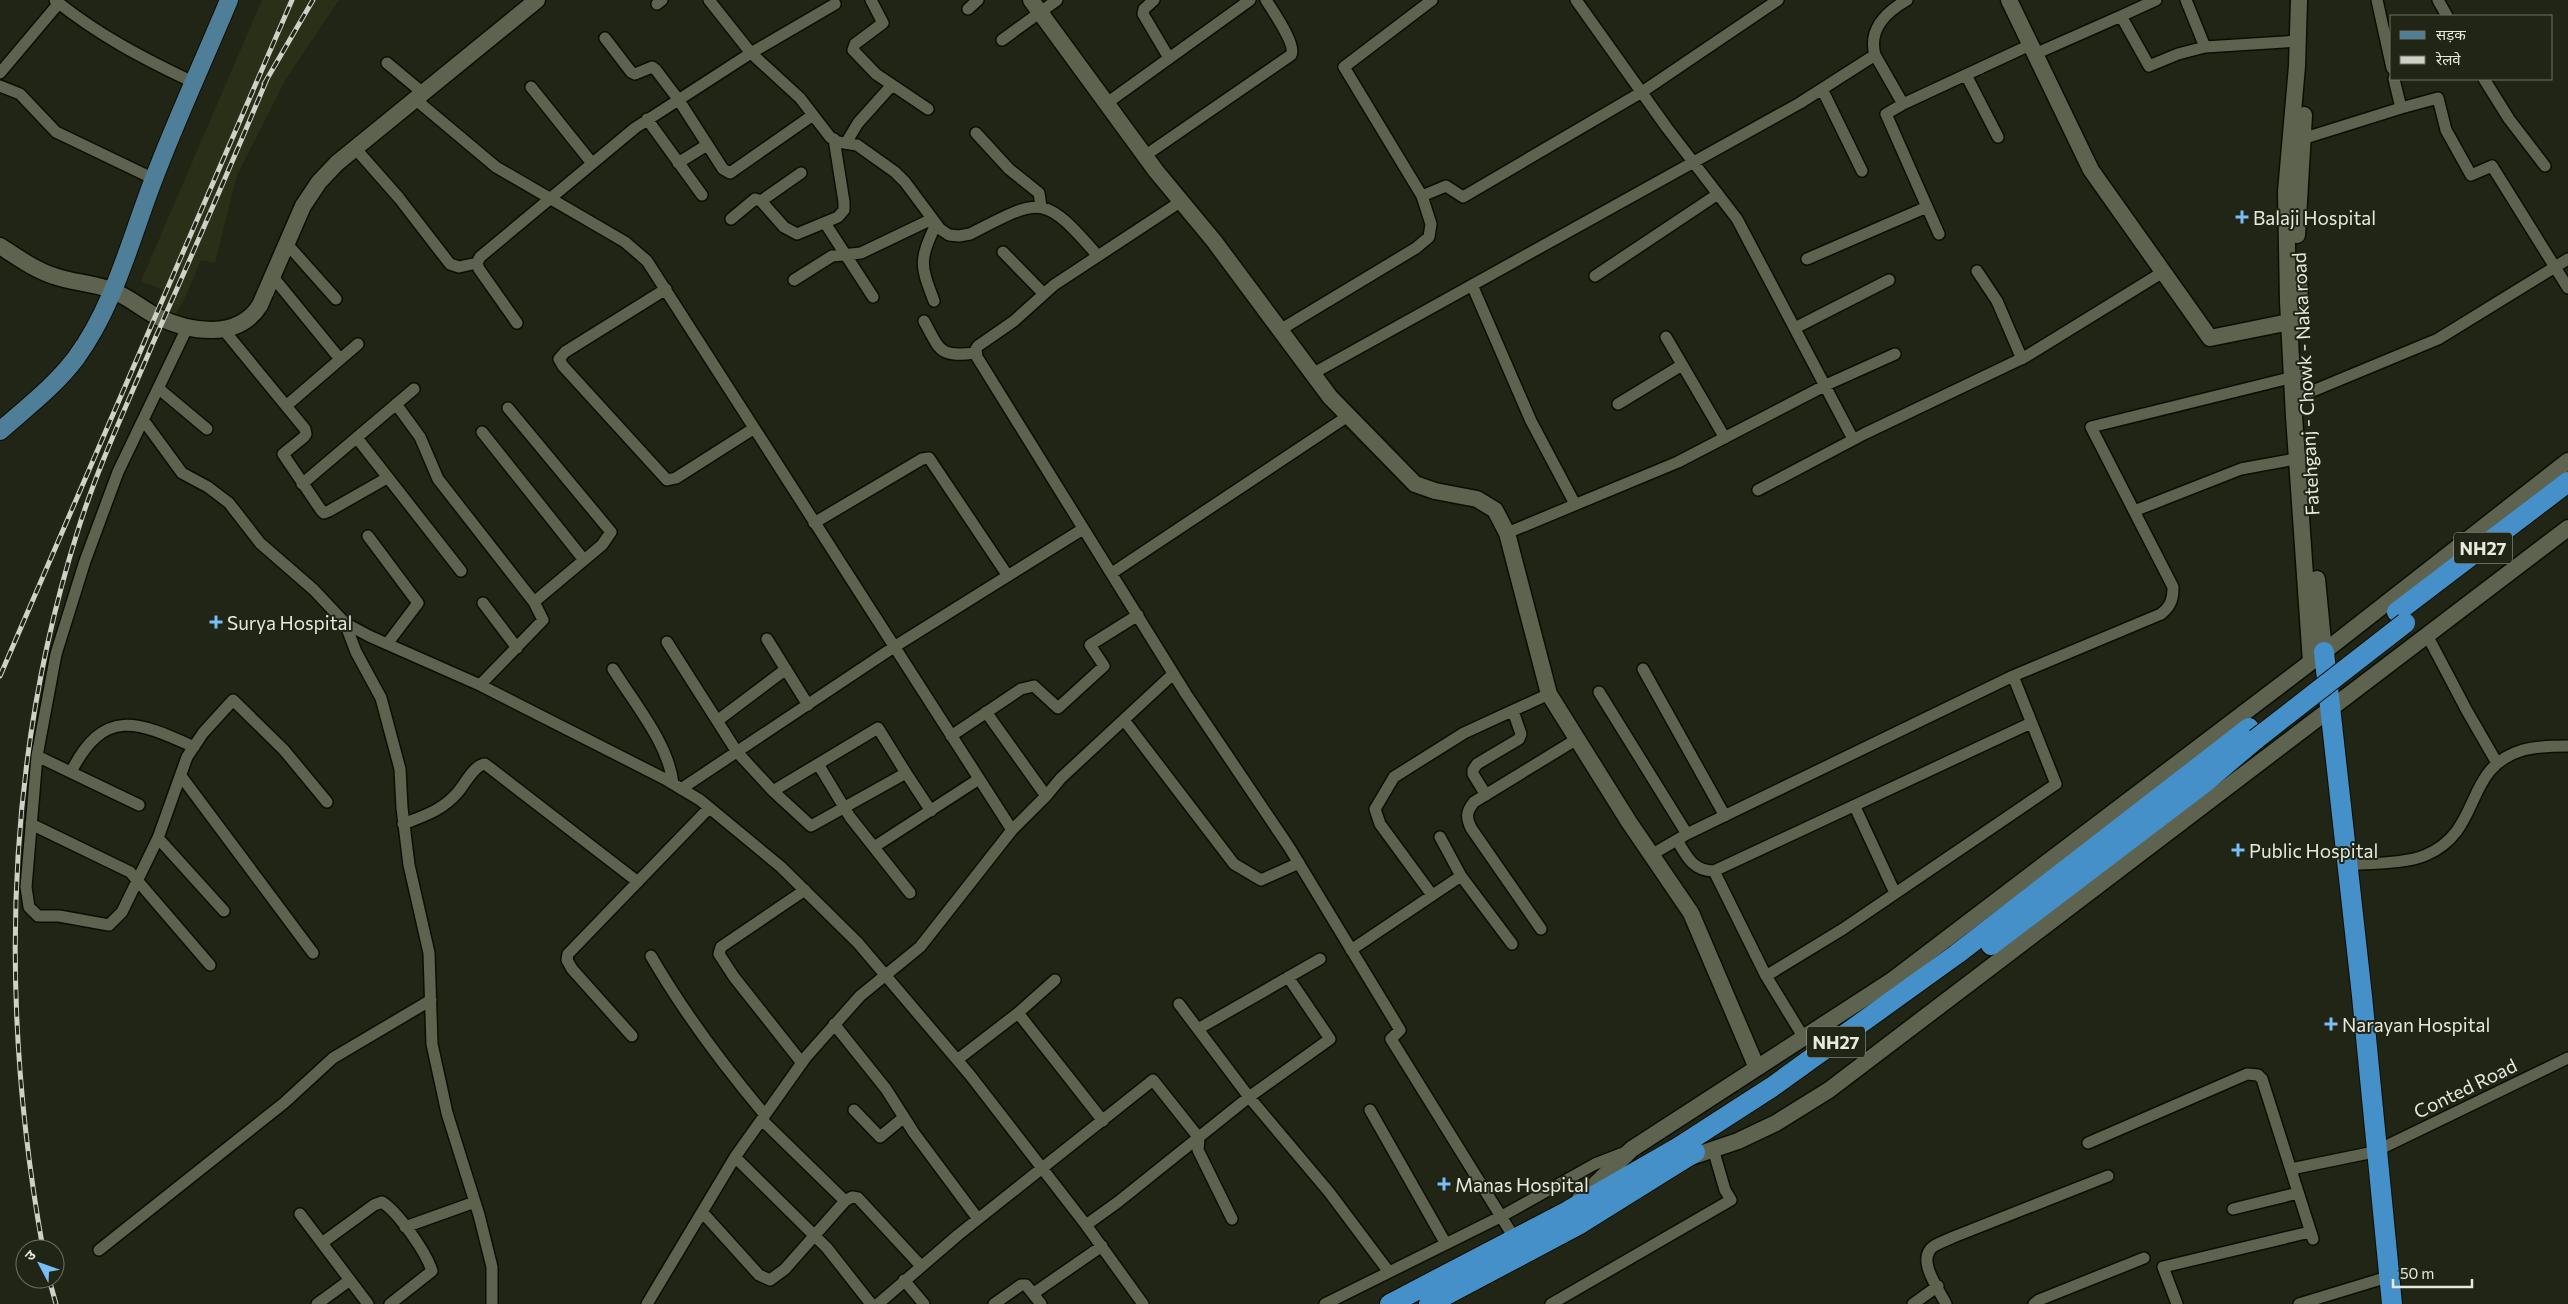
<svg xmlns="http://www.w3.org/2000/svg" width="2568" height="1304" viewBox="0 0 2568 1304" font-family="Commissioner,'Noto Sans Devanagari',sans-serif">
  <style>
    .built { fill: #2a2f18 }
    .lines { fill: none; stroke-linecap: round; stroke-linejoin: round }
    .street-casing { stroke: #0b0e02; stroke-width: 14 }
    .secondary-casing { stroke: #0b0e02; stroke-width: 19 }
    .primary-casing { stroke: #0b0e02; stroke-width: 20 }
    .highway-casing { stroke: #0b0e02; stroke-width: 22 }
    .street { stroke: #5e6350; stroke-width: 11 }
    .secondary { stroke: #5e6350; stroke-width: 16 }
    .primary { stroke: #4f7e98; stroke-width: 18 }
    .highway { stroke: #4590c8; stroke-width: 20 }
    .rail-casing { stroke: #ced1c6; stroke-width: 5 }
    .rail { stroke: #212515; stroke-width: 3; stroke-dasharray: 9; stroke-linecap: butt }
    .highway-bridge-casing { stroke: #0b0e02; stroke-width: 22; stroke-linecap: butt }
    .highway-bridge { stroke: #4590c8; stroke-width: 20 }
    .poi-dot { fill: #78bff7; stroke: #212515; stroke-width: 2 }
    .labels { text-anchor: middle; dominant-baseline: central; stroke-width: 4; stroke-linejoin: round; paint-order: stroke }
    .shield { fill: #212515; stroke: #abaea2; stroke-width: 1 }
    .shield-label { font-size: 18px; font-weight: bold; fill: #e6e9de }
    .poi-label { font-size: 19px; fill: #e6e9de; stroke: #212515; text-anchor: start }
    .street-label { font-size: 19px; fill: #e6e9de; stroke: #212515 }
  </style>
  <rect width="100%" height="100%" fill="#212515"/>
  <!-- built -->
  <path class="built" d="M262 0H339L286 79 237 175 215 263 201 260 184 300 164 332 147 326 163 290 141 281Z"/>
  <g class="lines">
    <defs>
      <path id="street" d="M55 0C98 35 144 59 195 83
        M709 0 751 53 800 98 830 137 838 142 857 145 895 172 905 182 940 229 949 235 959 236 970 234C1042 197 1043 193 1098 256
        M871 0 883 23 855 44 853 50 876 74 928 109
        M1154 0 1144 9 1143 14 1169 58
        M1576 0 1667 128 1737 219 1853 439
        M2186 0 2205 47 2298 41
        M2377 0 2392 68
        M2438 0 2447 16
        M657 4 662 0
        M968 9 978 0
        M2121 16 2156 0
        M605 38 631 72 635 74 652 67 656 70 678 99 723 169 730 173 813 115
        M1002 40 1057 0
        M2035 54 2121 16 2149 66 2178 54 2205 47
        M1875 55 1903 104 2030 45
        M387 63 423 93
        M0 73 59 3
        M1966 75 1998 137
        M2394 79 2401 108 2438 98 2446 130 2471 175 2492 166 2568 288
        M2484 79 2509 119 2545 166
        M0 86 20 94 56 132 154 179
        M531 87 591 162
        M1822 89 1862 171
        M415 99 496 167 625 242 647 261 1012 830 920 947 860 996 806 1057 735 1157 647 1304
        M1107 103 1250 0
        M1903 104 1886 114 1939 234
        M647 119 702 195
        M976 133 1009 169 1039 193 1041 206
        M2302 139 2401 108
        M846 143 858 123 892 85
        M355 148 399 198 450 264 459 267 477 263
        M1146 155 1291 55C1297 45 1272 10 1266 0
        M678 163 707 145
        M1422 196 1344 67 1432 0
        M761 201 801 173
        M1180 202 1054 285 1014 321 978 346 976 349 977 357 1186 694 1289 847 1400 1030 1391 1039 1515 1239
        M731 219 755 199 761 201 784 227 797 234 838 217 844 210V202L834 139
        M825 223 873 297
        M287 244 336 299
        M1003 252 1044 294
        M1807 259 1927 207
        M1977 271 1997 301 2022 359
        M1595 276 1718 194
        M273 277 340 359
        M794 280 832 256 861 253 932 219
        M1472 285 1531 421 1575 504
        M666 289 565 352 559 359 563 366 667 480 676 478 753 429
        M934 301C920 264 919 261 936 224
        M924 321C941 352 939 357 976 353
        M517 323 479 269 477 263 480 257 635 128 751 53 835 4
        M187 328 118 472 85 561 56 654 37 756 26 887 29 907 38 916H59L109 925 122 912 158 838 187 757 203 733 233 700 284 750 327 802
        M1795 328 1889 280
        M223 329 305 429 306 434 304 437 283 454 321 510 324 513 329 511 387 478
        M1280 330 1416 248 1429 237 1431 224 1422 196 1446 186 1463 197 1642 92 1778 0
        M1666 337 1725 438
        M1312 374 1800 103 1875 55C1868 29 1886 12 1907 0
        M2302 375 2091 427 2134 511 2241 469 2306 457
        M158 388 207 429
        M2303 395 2438 339 2568 259
        M396 404 420 437 438 479 534 602 543 620 480 685
        M1618 404 1682 365
        M286 406 358 344
        M508 408 611 532 602 545 534 602
        M144 421 182 473 208 487 229 503 260 543 314 590 345 623 369 636 480 685 665 779 700 800 781 867 858 943 970 1075 1086 1225 1143 1304
        M482 432 584 560
        M357 438 461 571
        M302 484 414 389
        M1758 490 1864 434 2025 357 2163 272
        M814 523 922 459 929 458 1008 576
        M1507 533 1678 462 1826 385 1895 354
        M368 536 418 603 387 644
        M1112 573 1348 416
        M483 603 517 648
        M345 623 356 652 381 698 400 769 402 808 409 865 429 953 432 1044 447 1113 479 1215 492 1267V1304
        M2427 635 2467 711 2497 763
        M767 639 808 705
        M667 642 737 752 773 791 878 728 906 773 811 826 773 791
        M613 669C634 703 669 744 673 784
        M1643 669 1725 816
        M1599 692 1687 834
        M986 712 1046 796 1061 778 1173 674
        M1124 720 1234 864 1261 880 1299 863
        M717 721 786 669
        M951 736 1021 689 1034 686 1058 708 1104 666 1090 645 1138 615
        M37 756 139 805
        M818 764 850 817 910 893
        M71 772C104 707 137 721 194 747
        M906 773 931 811
        M181 776 313 953
        M681 789 894 647 1083 529
        M1486 795 1473 774V770L1477 764 1519 739 1521 734 1513 711
        M1855 807 1895 893
        M31 824 130 872 210 965
        M403 824C424 816 443 810 458 792 465 784 474 765 485 764L638 882
        M1012 830 1046 796
        M1440 837 1461 876 1512 944
        M158 838 224 911
        M1677 840C1687 857 1693 871 1714 871
        M874 847 979 779
        M1651 855 1687 834 2013 676 2161 614C2171 606 2173 599 2173 587L2134 511
        M2347 865C2370 863 2405 864 2426 855 2484 830 2462 768 2523 750 2537 746 2553 746 2568 746
        M1432 895 1380 824 1375 809 1394 777 1464 733 1549 694
        M1541 929 1471 828C1466 817 1466 812 1474 802L1577 739
        M1351 950 1461 876
        M651 956C684 1013 723 1065 765 1115
        M1766 976 1843 929 2056 784 2013 676
        M1179 1004 1249 1097 1329 1192 1389 1272
        M1018 1013 1103 1121
        M834 1024 886 1089 914 1133 978 1219
        M1198 1029 1320 959
        M632 1036 572 969 567 960 568 954 709 808
        M1804 1038 1766 976 1714 871 2031 723
        M957 1060 1018 1013 1055 980
        M802 1063 734 977 719 954 721 947 805 890
        M854 1110 880 1137 903 1118
        M1370 1110 1446 1244
        M762 1120 845 1201
        M2088 1143 2247 1074 2258 1075 2262 1079 2313 1239
        M2378 1150 2568 1058
        M735 1157 827 1248 871 1304
        M2291 1169 2369 1153
        M2233 1209 2298 1193
        M703 1213 759 1275 770 1280 785 1269 845 1201 852 1197 858 1198 921 1266
        M300 1214 368 1304
        M1086 1225 1118 1202 1249 1097 1330 1039 1288 977
        M405 1227 475 1202
        M322 1243 374 1205 382 1202C398 1212 426 1252 432 1271L390 1304
        M99 1250 284 1103 333 1058 431 1000
        M904 1280 924 1304
        M1034 1293 1102 1246
        M317 1304 350 1280
        M878 1304 958 1235 1153 1080 1199 1138 1198 1150 1232 1219
        M994 1304 1021 1285H1026L1041 1304
        M1325 1304 1502 1216 1595 1164 1626 1152
        M1551 1304 1731 1200 1725 1190 1713 1149
        M1913 1304 1938 1286
        M1946 1304C1939 1289 1915 1259 1934 1246 1941 1242 1949 1239 1956 1236L2108 1176
        M2034 1304 2039 1300 2144 1258
        M2177 1304 2163 1267 2310 1232
        M2299 1304 2381 1279"/>
      <path id="secondary" d="M1031 0 1156 171 1214 241 1330 397 1415 484 1435 491 1477 499 1495 510 1507 533 1549 694 1629 822 1691 913 1757 1068
        M2009 0 2091 170 2210 338 2299 320
        M2299 0 2297 66 2286 192 2288 301 2294 416 2311 662
        M2297 235 2304 115
        M0 246C17 257 35 270 54 276 73 283 95 283 113 291 129 297 142 309 156 316 189 332 238 341 260 305L303 206 319 182 337 163 537 0
        M2299 277 2301 327
        M2317 579 2324 652
        M1685 1159 1738 1141 1776 1123 1829 1090 2568 528
        M1580 1199 1632 1149 1891 981 2311 662 2568 461"/>
      <path id="primary" d="M0 431C26 408 55 386 76 358 114 306 130 241 153 181 176 120 204 60 229 0"/>
      <path id="highway" d="M2397 612 2568 482
        M2324 652 2362 996 2392 1304
        M1991 945 2204 783 2256 739
        M1390 1304 1568 1211 1679 1147 1772 1087 1957 954 2249 728
        M1429 1304 1578 1225 1695 1152"/>
    </defs>
    <!-- street casing -->
    <use href="#street" class="street-casing"/>
    <!-- secondary casing -->
    <use href="#secondary" class="secondary-casing"/>
    <!-- primary casing -->
    <use href="#primary" class="primary-casing"/>
    <!-- highway casing -->
    <use href="#highway" class="highway-casing"/>
    <!-- street -->
    <use href="#street" class="street"/>
    <!-- secondary -->
    <use href="#secondary" class="secondary"/>
    <!-- primary -->
    <use href="#primary" class="primary"/>
    <!-- highway -->
    <use href="#highway" class="highway"/>
    <defs>
      <path id="rail" d="M264 84 313 0
        M0 676 292 0
        M43 1249C0 1009 4 764 78 530 98 466 127 405 153 343 192 255 230 168 267 79
        M49 1279 56 1304"/>
    </defs>
    <!-- rail casing -->
    <use href="#rail" class="rail-casing"/>
    <!-- rail -->
    <use href="#rail" class="rail"/>
    <defs>
      <path id="highway-bridge" d="M2256 739 2405 623"/>
    </defs>
    <!-- highway-bridge casing -->
    <use href="#highway-bridge" class="highway-bridge-casing"/>
    <!-- highway-bridge -->
    <use href="#highway-bridge" class="highway-bridge"/>
  </g>
  <!-- markers -->
  <g class="poi-dot">
    <path d="M2239.5 209.5h5v5h5v5h-5v5h-5v-5h-5v-5h5z"/>
    <path d="M213.5 614.5h5v5h5v5h-5v5h-5v-5h-5v-5h5z"/>
    <path d="M2235.5 842.5h5v5h5v5h-5v5h-5v-5h-5v-5h5z"/>
    <path d="M2328.5 1016.5h5v5h5v5h-5v5h-5v-5h-5v-5h5z"/>
    <path d="M1441.5 1176.5h5v5h5v5h-5v5h-5v-5h-5v-5h5z"/>
  </g>
  <g class="labels">
    <!-- shield labels -->
    <g class="shield">
      <rect x="2454" y="532.5" width="58" height="31" rx="4"/>
      <rect x="1807" y="1026.5" width="58" height="31" rx="4"/>
    </g>
    <g class="shield-label">
      <text x="2483" y="548">NH27</text>
      <text x="1836" y="1042">NH27</text>
    </g>
    <!-- poi labels -->
    <g class="poi-label">
      <text x="2253" y="217">Balaji Hospital</text>
      <text x="227" y="622">Surya Hospital</text>
      <text x="2249" y="850">Public Hospital</text>
      <text x="2342" y="1024">Narayan Hospital</text>
      <text x="1455" y="1184">Manas Hospital</text>
    </g>
    <!-- street labels -->
    <g class="street-label">
      <text transform="translate(2305 384) rotate(-93)">Fatehganj - Chowk - Naka road</text>
      <text transform="translate(2465 1088) rotate(-26)">Conted Road</text>
    </g>
  </g>
  <!-- legend -->
  <rect x="2390" y="15" width="162" height="65" fill="#212515" stroke="#707365"/>
  <rect x="2400" y="31" width="25" height="8" fill="#4f7e98" stroke="#707365"/>
  <text x="2436" y="40" font-size="15" fill="#e6e9de">सड़क</text>
  <rect x="2400" y="56" width="25" height="8" fill="#ced1c6" stroke="#707365"/>
  <text x="2436" y="65" font-size="15" fill="#e6e9de">रेलवे</text>
  <!-- north arrow -->
  <g transform="translate(40 1264) rotate(311)"><circle r="24" fill="#212515" stroke="#707365"/>
  <path d="M0-4L9 19L0 12L-9 19Z" fill="#78bff7"/>
  <text y="-8" font-size="14" font-weight="bold" text-anchor="middle" fill="#e6e9de">उ</text>
  </g>
  <!-- scale -->
  <path d="M2393 1279v8h79v-8" fill="none" stroke="#e6e9de" stroke-width="2.5"/>
  <text x="2400" y="1279" font-size="15" fill="#e6e9de" stroke="#212515" stroke-width="4" paint-order="stroke">50 m</text>
</svg>
